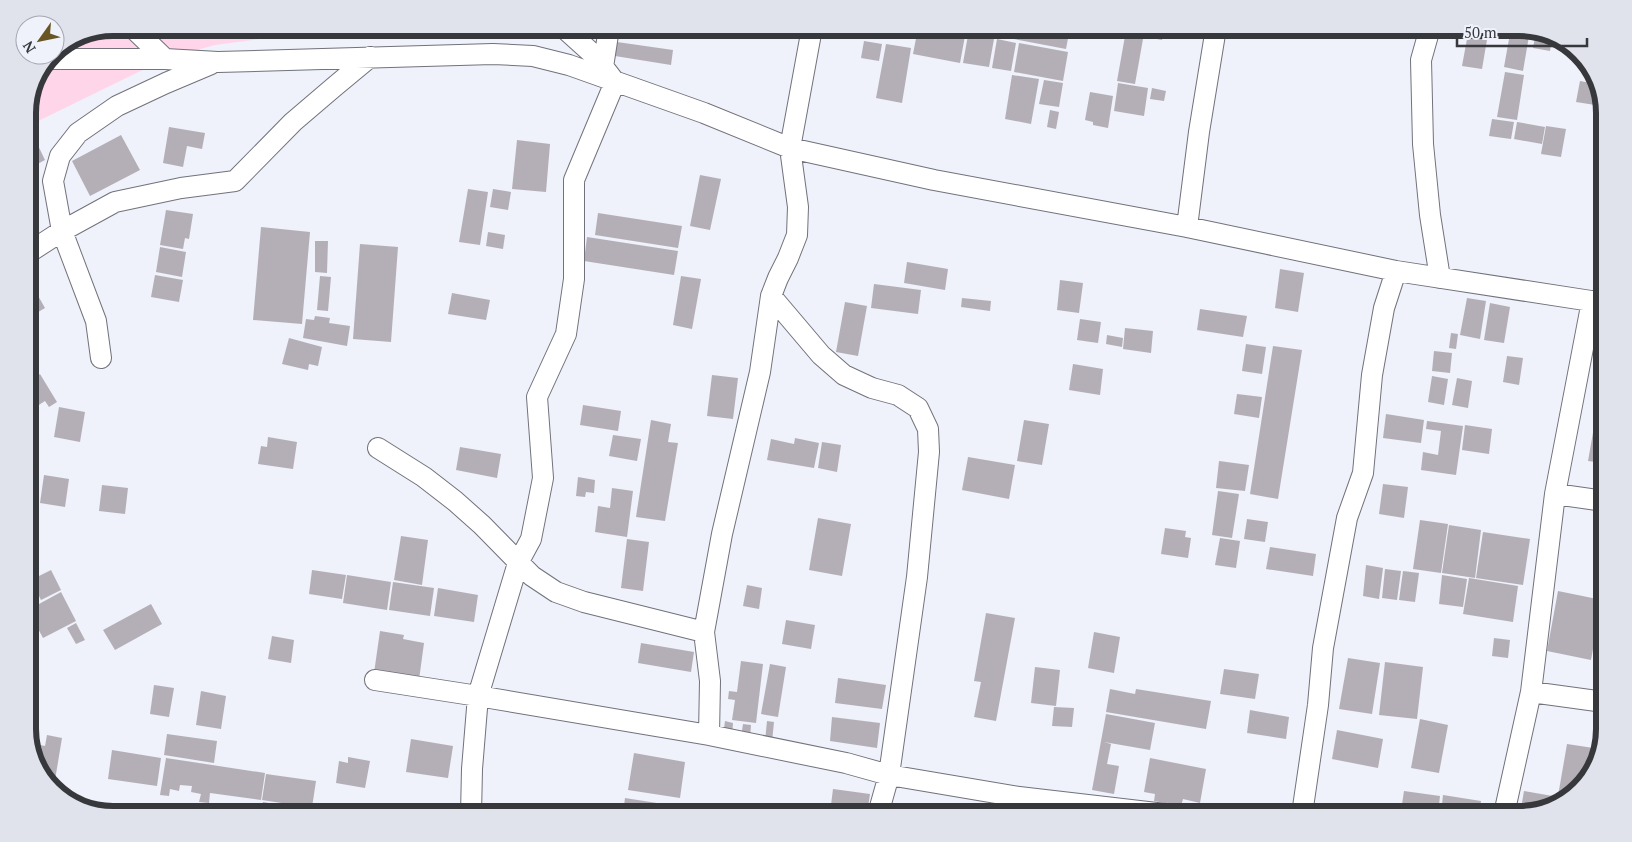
<svg xmlns="http://www.w3.org/2000/svg" width="1632" height="842" viewBox="0 0 1632 842" font-family="'PT Serif',serif">
  <style>
    .green { fill: #ffd5ea }
    .building { fill: #b4afb7 }
    .lines { fill: none; stroke-linecap: round; stroke-linejoin: round }
    .minor-casing { stroke: #71727b; stroke-width: 22 }
    .minor { stroke: #fff; stroke-width: 20 }
    .rim { fill: none; stroke: #37383c; stroke-width: 6 }
  </style>
  <rect width="100%" height="100%" fill="#eff1fb"/>
  <!-- green -->
  <path class="green" d="M113 28H307L303 33 215 45 165 59 28 126V108L52 55 55 51 81 34Z"/>
  <!-- building -->
  <path class="building" d="M918 28 965 36 960 63 913 54Z
    M946 28H966V33L946 29Z
    M1016 28H1070L1066 49 1014 39Z
    M1126 28H1164L1162 40 1125 33Z
    M1469 28H1489L1482 69 1462 66Z
    M1511 28 1530 30 1523 71 1504 67Z
    M1536 32 1552 35 1550 51 1533 48Z
    M968 35 994 39 989 67 963 63Z
    M1125 36 1143 39 1135 84 1117 81Z
    M997 39 1016 43 1011 71 992 68Z
    M864 41 882 44 879 61 861 58Z
    M617 42 673 50 671 65 615 56Z
    M1019 43 1068 52 1063 81 1014 72Z
    M886 44 911 48 902 103 876 98Z
    M1505 72 1524 75 1517 120 1497 117Z
    M1012 75 1039 79 1031 124 1005 119Z
    M1044 80 1063 83 1059 107 1039 104Z
    M1580 81 1596 84 1598 89 1595 105 1576 102Z
    M1118 83 1148 88 1144 116 1114 111Z
    M1152 88 1166 91 1164 101 1150 99Z
    M1090 92 1113 96 1108 128 1093 125V122L1085 120Z
    M1050 110 1059 112 1056 129 1047 127Z
    M1492 119 1514 122 1511 139 1489 136Z
    M1517 122 1545 127 1542 144 1514 139Z
    M1546 126 1566 129 1561 157 1541 154Z
    M169 127 205 133 202 149 187 146 183 167 163 163Z
    M33 135 45 160 28 169V137Z
    M121 135 140 170 90 196 72 161Z
    M517 140 550 144 546 192 512 189Z
    M700 175 721 179 710 230 690 226Z
    M468 189 488 192 480 245 459 242Z
    M493 189 511 192 508 210 490 207Z
    M166 210 193 214 189 239 185 238 183 249 160 245Z
    M598 213 682 226 678 248 595 235Z
    M261 227 310 232 302 324 253 320Z
    M488 232 505 235 503 249 486 246Z
    M587 237 678 251 674 275 584 261Z
    M315 241H328L327 273 315 272Z
    M360 244 398 247 391 342 353 339Z
    M160 247 186 252 182 277 156 272Z
    M907 262 948 269 945 290 904 283Z
    M1280 269 1304 273 1298 312 1275 308Z
    M155 275 183 280 179 302 151 297Z
    M320 276 331 277 328 311 317 310Z
    M681 276 701 279 692 329 673 325Z
    M28 278 45 308 28 318Z
    M1060 280 1083 283 1079 313 1057 310Z
    M874 284 921 290 918 314 871 308Z
    M452 293 490 300 486 320 448 314Z
    M962 298 991 301 990 311 961 307Z
    M1467 298 1486 301 1480 339 1460 335Z
    M845 302 867 306 858 356 836 352Z
    M1490 303 1510 307 1504 343 1484 340Z
    M1200 309 1247 316 1243 337 1197 330Z
    M315 316 330 318 329 323 350 326 347 346 303 338 306 319 314 320Z
    M1080 319 1101 322 1098 343 1077 340Z
    M1125 328 1153 331 1151 353 1123 349Z
    M1451 333 1458 334 1456 349 1449 348Z
    M1107 335 1123 338 1122 347 1106 344Z
    M289 338 322 347 318 366 309 364 308 370 282 364Z
    M1602 343H1604V367H1598Z
    M1246 344 1266 347 1262 374 1242 371Z
    M1273 346 1302 350 1278 499 1250 494Z
    M1434 351 1452 353 1450 373 1432 371Z
    M1507 356 1523 358 1519 385 1503 382Z
    M1073 364 1103 369 1100 395 1069 390Z
    M40 374 57 402 49 407 45 401 28 412V382Z
    M712 375 738 378 733 419 707 416Z
    M1432 376 1448 379 1444 405 1428 402Z
    M1457 378 1472 381 1468 408 1452 405Z
    M1237 394 1262 397 1259 418 1234 414Z
    M1600 401 1604 402V423L1597 422Z
    M583 405 621 411 618 431 580 425Z
    M59 407 85 412 80 442 54 437Z
    M1386 414 1424 420 1421 443 1383 438Z
    M651 420 671 424 668 442 678 443 665 521 636 517Z
    M1024 420 1049 424 1042 465 1017 461Z
    M1427 421 1463 426 1456 475 1421 470 1423 452 1438 455 1441 431 1426 429Z
    M1465 425 1492 429 1489 454 1462 450Z
    M1594 427 1604 429V463L1588 461Z
    M613 435 641 439 637 461 609 456Z
    M268 437 297 442 293 469 258 464 261 446 267 447Z
    M795 438 819 443 814 468 767 460 771 439 794 444Z
    M822 442 841 445 837 472 818 468Z
    M460 447 501 454 497 478 456 470Z
    M968 457 1015 465 1009 499 962 490Z
    M1219 461 1249 465 1245 491 1216 488Z
    M44 475 69 479 65 507 40 503Z
    M578 477 595 480 594 493 586 492 585 497 576 496Z
    M1383 484 1408 487 1404 518 1379 514Z
    M102 485 128 488 125 514 99 511Z
    M612 488 633 491 627 537 595 532 598 506 610 508Z
    M1218 491 1239 494 1232 538 1212 535Z
    M818 518 851 524 842 576 809 570Z
    M1247 519 1268 522 1265 542 1244 539Z
    M1420 520 1448 524 1441 573 1413 569Z
    M1449 525 1481 530 1475 578 1442 573Z
    M1165 528 1186 531 1185 537 1191 538 1188 558 1161 554Z
    M1483 532 1530 539 1523 585 1476 578Z
    M401 536 428 540 422 585 394 580Z
    M1220 538 1240 541 1236 568 1215 565Z
    M627 539 649 542 643 591 621 588Z
    M1270 547 1316 554 1313 576 1266 569Z
    M1366 565 1383 568 1379 599 1363 596Z
    M1385 569 1401 571 1397 600 1382 598Z
    M51 570 61 590 41 600 31 580Z
    M312 570 346 575 342 599 309 594Z
    M1403 571 1419 573 1415 602 1399 600Z
    M347 575 391 582 387 610 343 603Z
    M1442 575 1467 579 1463 607 1439 604Z
    M1469 578 1518 586 1513 622 1463 614Z
    M393 582 434 588 430 616 389 610Z
    M747 585 762 588 759 609 743 606Z
    M438 588 478 595 474 622 434 616Z
    M28 590 35 604 28 608Z
    M1558 591 1602 600 1591 660 1547 651Z
    M61 592 76 621 43 638 28 610Z
    M151 604 162 624 115 650 103 630Z
    M986 613 1015 618 996 721 974 717 981 682 974 681Z
    M786 620 815 625 811 649 782 644Z
    M76 623 85 640 76 644 67 628Z
    M380 631 404 635 403 639 424 643 419 680 374 673Z
    M1094 632 1120 637 1114 673 1088 668Z
    M272 636 294 640 291 663 268 659Z
    M1494 638 1510 640 1508 658 1492 656Z
    M641 643 694 652 691 672 638 663Z
    M1348 658 1380 663 1372 714 1339 709Z
    M741 661 763 664 756 723 732 720 735 700 728 699 729 691 737 692Z
    M1385 662 1423 667 1417 719 1379 715Z
    M770 664 786 667 778 717 761 714Z
    M1035 667 1060 670 1056 706 1031 703Z
    M1224 669 1259 674 1255 699 1220 694Z
    M838 678 886 685 882 709 835 703Z
    M154 685 174 688 169 717 150 714Z
    M1110 689 1135 694 1136 689 1211 701 1206 729 1106 712Z
    M201 691 226 696 221 729 196 725Z
    M1054 707 1074 708 1072 727 1052 726Z
    M1250 710 1289 717 1286 739 1247 733Z
    M1106 714 1155 723 1150 750 1104 742 1111 744 1107 764 1119 766 1114 794 1092 790Z
    M832 717 880 723 877 748 830 741Z
    M1420 719 1448 725 1439 773 1411 768Z
    M725 721 733 723 732 737 723 736Z
    M767 721 774 722 772 742 765 741Z
    M743 724 751 725 750 738 741 737Z
    M1337 730 1383 739 1378 768 1332 759Z
    M167 734 217 741 214 763 164 755Z
    M47 735 62 738 54 786 42 777 34 754 36 744 45 746Z
    M411 739 453 746 448 778 406 772Z
    M1567 744 1600 749 1596 767 1562 803 1520 814 1524 791 1564 798 1558 796Z
    M112 750 161 758 157 786 108 779Z
    M634 753 685 762 680 798 628 790Z
    M348 757 370 761 365 788 336 783 339 761 348 763Z
    M166 758 265 773 261 800 210 793 209 803 199 802 201 794 191 792 192 786 180 785 179 791 170 789 169 796 160 795Z
    M1150 758 1206 769 1200 803 1183 799 1181 806 1154 801 1155 794 1144 792Z
    M266 774 316 781 311 814H300L301 806 262 800Z
    M833 789 870 794 867 814H845L830 813Z
    M1404 791 1440 796 1438 814 1401 811Z
    M1443 795 1481 801 1480 808 1474 807 1473 814H1441Z
    M625 798 676 806 675 814H623Z
    M263 802 269 803 268 814H261Z"/>
  <g class="lines">
    <defs>
      <path id="minor" d="M133 28 165 59
        M1430 28 1421 60 1423 144 1430 215 1440 278
        M50 59H165L218 62 493 54 533 56 569 65 704 113 790 148 934 180 1187 227 1396 271 1604 303
        M603 67 609 28
        M1187 227 1199 132 1216 28
        M28 253 62 231 115 202 181 188 235 181 293 122 334 87 370 57
        M771 296 821 355 844 375 872 388 898 395 918 408 928 429 929 452 917 577 889 775 878 814
        M101 358 96 321 62 231 53 181 60 156 78 133 117 106 166 83 211 64
        M378 448 424 477 455 501 482 525 532 576 556 592 584 602 704 632
        M1555 494 1604 501
        M375 680 478 696 709 735 846 763 889 775 1019 797 1165 814
        M1531 692 1604 702
        M709 735 710 681 704 632 722 534 760 372 771 296 778 278 788 258 797 235 798 207 790 148 812 28
        M471 814 472 769 478 696 518 563 531 539 543 478 537 397 566 334 574 279V180L615 82 595 56 564 28
        M1302 814 1318 705 1323 648 1347 518 1363 473 1372 375 1384 308 1396 271
        M1504 814 1531 692 1555 494 1592 301"/>
    </defs>
    <!-- minor casing -->
    <use href="#minor" class="minor-casing"/>
    <!-- minor -->
    <use href="#minor" class="minor"/>
  </g>
  <!-- crop -->
  <path d="M0 0H1632V842H0ZM113 36H1519A77 77 0 0 1 1596 113V729A77 77 0 0 1 1519 806H113A77 77 0 0 1 36 729V113A77 77 0 0 1 113 36Z" fill="#e0e2ec" fill-rule="evenodd"/>
  <path class="rim" d="M113 36H1519A77 77 0 0 1 1596 113V729A77 77 0 0 1 1519 806H113A77 77 0 0 1 36 729V113A77 77 0 0 1 113 36Z"/>
  <!-- north arrow -->
  <g transform="translate(40 40) rotate(237)"><circle r="24" fill="#eff1fb" stroke="#a5a7af"/>
  <path d="M0-4L9 19L0 12L-9 19Z" fill="#685523"/>
  <text y="-8" font-size="14" font-weight="bold" text-anchor="middle" fill="#37383c">N</text>
  </g>
  <!-- scale -->
  <path d="M1457 38v8h130v-8" fill="none" stroke="#37383c" stroke-width="2.5"/>
  <text x="1464" y="38" font-size="15" fill="#37383c" stroke="#eff1fb" stroke-width="4" paint-order="stroke">50 m</text>
</svg>
